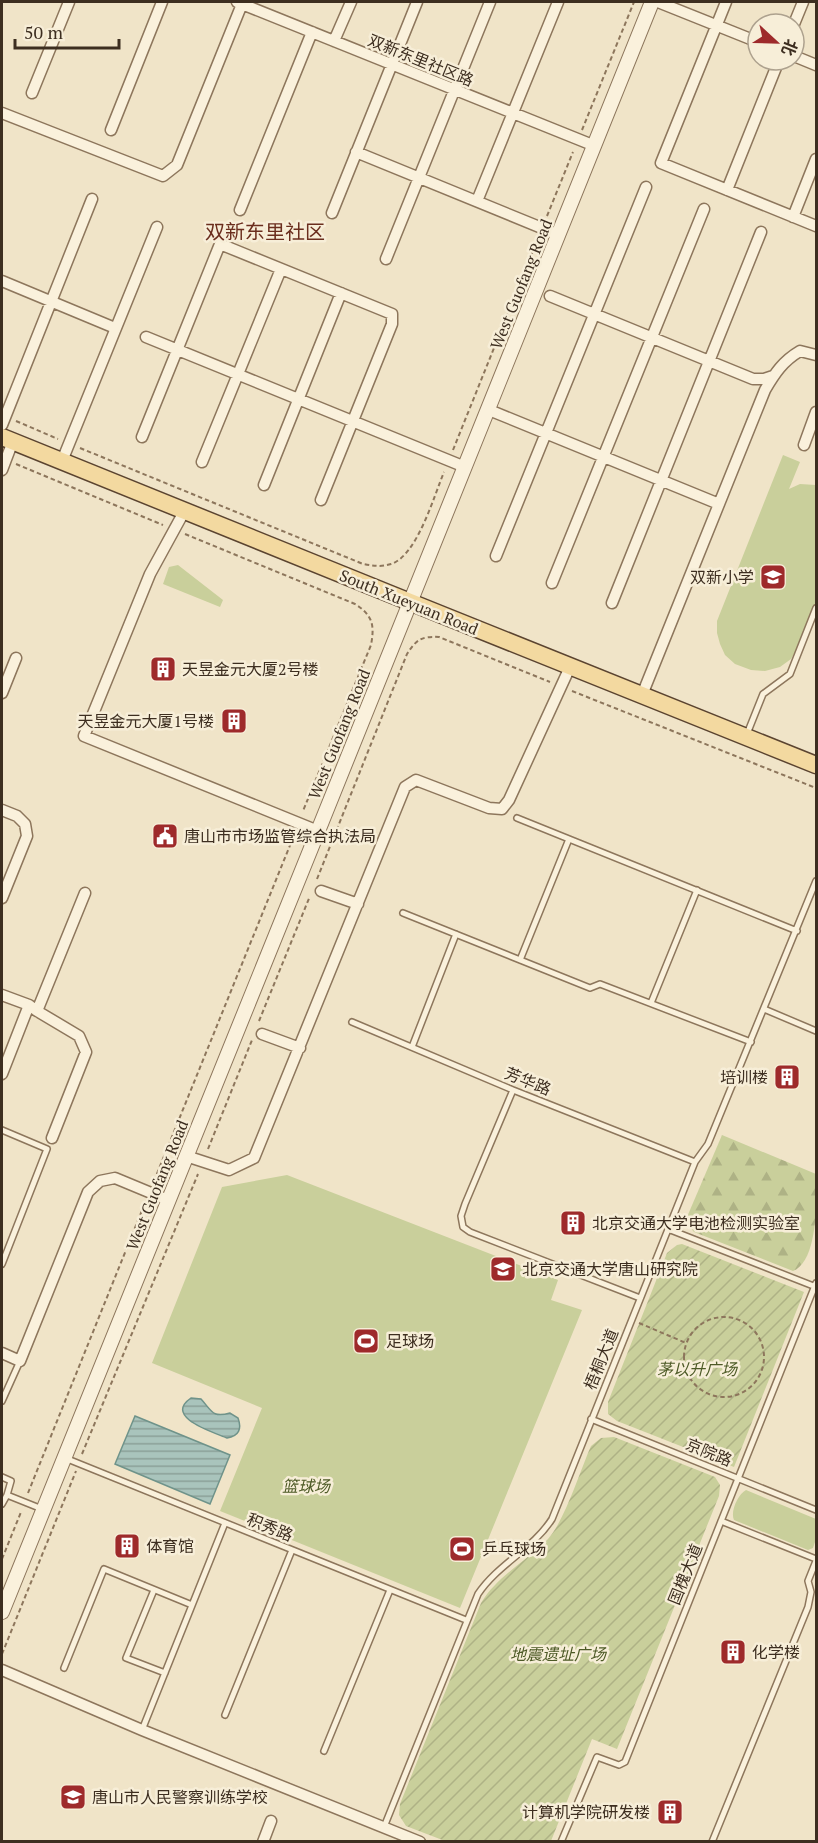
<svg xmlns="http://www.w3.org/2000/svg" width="818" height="1843" viewBox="0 0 818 1843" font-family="'PT Serif','Noto Sans SC',serif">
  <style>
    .green { fill: #c9cf9b }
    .forest { fill: url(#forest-firs) }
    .garden { fill: url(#garden-furrows) }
    .water { fill: url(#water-rules); stroke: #6f938a; stroke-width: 1.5 }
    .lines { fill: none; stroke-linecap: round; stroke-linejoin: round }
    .service-casing { stroke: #8d765c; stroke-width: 8 }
    .minor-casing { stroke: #8d765c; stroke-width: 13 }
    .tertiary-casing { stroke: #8d765c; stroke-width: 16 }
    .primary-casing { stroke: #5b4430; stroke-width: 19 }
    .path { stroke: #8d765c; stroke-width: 2; stroke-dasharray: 4.5 3; stroke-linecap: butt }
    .service { stroke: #faf1dc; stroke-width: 5 }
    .minor { stroke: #faf1dc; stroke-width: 10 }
    .tertiary { stroke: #faf1dc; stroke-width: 14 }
    .primary { stroke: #f3d9a0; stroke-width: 16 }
    .labels { text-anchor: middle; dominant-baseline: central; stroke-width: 5; stroke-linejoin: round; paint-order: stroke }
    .street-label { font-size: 16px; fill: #3d2e20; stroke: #f7eed8 }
    .poi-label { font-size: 16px; fill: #3d2e20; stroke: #f7eed8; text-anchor: start }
    .park-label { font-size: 16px; font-style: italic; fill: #4d5a26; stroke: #f7eed8 }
    .quarter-label { font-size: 20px; fill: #6b2e1e; stroke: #f7eed8 }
  </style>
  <defs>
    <pattern id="forest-firs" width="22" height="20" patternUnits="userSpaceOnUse" patternTransform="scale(1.5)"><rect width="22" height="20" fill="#c9cf9b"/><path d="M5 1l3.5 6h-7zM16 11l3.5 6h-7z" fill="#aeb285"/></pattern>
    <pattern id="garden-furrows" width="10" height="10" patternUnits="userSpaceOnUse" patternTransform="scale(1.5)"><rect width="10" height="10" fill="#c9cf9b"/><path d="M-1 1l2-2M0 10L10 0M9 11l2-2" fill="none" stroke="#aeb285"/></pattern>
    <pattern id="water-rules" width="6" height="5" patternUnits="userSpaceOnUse" patternTransform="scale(1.5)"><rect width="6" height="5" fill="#a9c4bc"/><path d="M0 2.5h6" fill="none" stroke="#8ba098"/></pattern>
  </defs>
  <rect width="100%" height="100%" fill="#f0e4c8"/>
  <!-- green -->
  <path class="green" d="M783 455 800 462 789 489 800 484 816 485V603L801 642 791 659 780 667 765 671 751 670 735 664 725 655 720 644 717 633V621Z
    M178 565 223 600 220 607 163 584 169 567Z
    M287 1175 558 1280 551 1300 582 1310 460 1608 220 1511 262 1408 152 1363 222 1187Z
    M746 1490 816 1519V1539L813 1548 808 1550 734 1520C730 1512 738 1494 746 1490Z"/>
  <!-- forest -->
  <path class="forest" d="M722 1135 816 1174C817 1200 818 1261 793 1271L694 1232 688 1225 687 1217Z"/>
  <!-- garden -->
  <path class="garden" d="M682 1244 804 1292 734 1467 617 1421 608 1414V1402L667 1253 677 1245Z
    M614 1437 715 1477 720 1485 719 1496 617 1749 592 1739 551 1841H445L406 1826 399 1815 400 1804 481 1603C497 1576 527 1561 548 1539 565 1520 580 1471 591 1446L601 1438Z"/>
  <!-- water -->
  <path class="water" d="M191 1398 201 1399C212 1411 212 1418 230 1413L238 1418C242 1429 239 1436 227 1438 213 1432 163 1417 191 1398Z
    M135 1416 230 1455 210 1504 115 1464Z"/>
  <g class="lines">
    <defs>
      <path id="service" d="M747 734 763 694 790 674 816 608
        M517 818 797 931
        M403 913 590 988 600 984 751 1042
        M520 960 569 839
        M651 1003 697 890
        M764 1009 816 1031
        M352 1022 513 1090 695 1162
        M412 1047 456 934
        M513 1090 465 1204 461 1216 463 1227 470 1232 640 1298
        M2 1130 47 1149 2 1264
        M668 1229 816 1287
        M2 1401 20 1361
        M591 1419 816 1510
        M65 1458 466 1620
        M2 1477 11 1481 7 1495 2 1504
        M7 1495 42 1509
        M721 1521 816 1559
        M154 1590 126 1658 165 1673
        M64 1668 104 1569 192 1605
        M225 1715 292 1550
        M142 1730 225 1523
        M324 1751 390 1590
        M384 1827 478 1594C498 1564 533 1549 552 1519L695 1162 708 1144 816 881
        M561 1842 597 1757 619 1765 625 1762 816 1283
        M712 1842 808 1607 811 1592 808 1581 816 1561"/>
      <path id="minor" d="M237 2 595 146
        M658 2 758 42
        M726 2 661 163 816 226
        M794 24 803 2
        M334 41 351 2
        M794 56 816 65
        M32 93 69 2
        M2 113 163 176 177 165 242 4
        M111 130 162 2
        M356 152 559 235
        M727 190 779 60
        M477 201 558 2
        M240 210 312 32
        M332 213 417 2
        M793 217 816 159
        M386 259 490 2
        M2 281 115 328
        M550 296 753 379H764L773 376
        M146 337 465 467
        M489 410 719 504
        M2 425 92 199
        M142 437 220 244 392 314V324L321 500
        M804 445 816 412
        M62 461 157 227
        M202 462 281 269
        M2 470 13 441
        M264 485 341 293
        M185 510 150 574 84 736 318 831
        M496 556 646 187
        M552 583 704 209
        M612 603 761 232
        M2 693 16 658
        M642 695 765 390C775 373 783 361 800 351L816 355
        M2 810 17 816 25 824 27 836 2 898
        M321 891 358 904
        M2 995 29 1005 37 1011 85 893
        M37 1011 79 1036 86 1052 52 1138
        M262 1034 300 1048
        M2 1074 29 1005
        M186 1156 229 1170 254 1158 405 787 416 780 489 808 502 809 509 800 570 667
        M2 1353 20 1361 88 1192 100 1181 115 1178 168 1200
        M2 1670 142 1730 420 1842
        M263 1842 271 1821"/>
      <path id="tertiary" d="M2 1612 318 831 652 2"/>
      <path id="primary" d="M2 437 410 602 816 765"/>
    </defs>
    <!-- service casing -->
    <use href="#service" class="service-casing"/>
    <!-- minor casing -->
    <use href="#minor" class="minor-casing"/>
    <!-- tertiary casing -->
    <use href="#tertiary" class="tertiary-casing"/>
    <!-- primary casing -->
    <use href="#primary" class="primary-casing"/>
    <!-- path -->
    <path class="path" d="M582 130 634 2
      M547 216 573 152
      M16 421 58 439
      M80 448 363 564C373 566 382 567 391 564 417 556 434 496 444 472
      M453 450 537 241
      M16 464 163 525
      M185 534 355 604C372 615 375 624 371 645L303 811
      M572 691 816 788
      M317 879 407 654C416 640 421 636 439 637L550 682
      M259 1021 310 896
      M208 1149 252 1040
      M154 1181 295 833
      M684 1357a40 40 0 1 1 80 0a40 40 0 1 1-80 0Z
      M639 1323 686 1343
      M82 1454 198 1174
      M28 1493 145 1203
      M2 1559 21 1512
      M2 1654 76 1471"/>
    <!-- service -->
    <use href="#service" class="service"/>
    <!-- minor -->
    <use href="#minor" class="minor"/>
    <!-- tertiary -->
    <use href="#tertiary" class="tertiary"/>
    <!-- primary -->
    <use href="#primary" class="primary"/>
  </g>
  <!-- icons -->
  <defs>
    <symbol id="school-square" viewBox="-11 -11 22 22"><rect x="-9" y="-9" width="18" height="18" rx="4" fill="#9e2a2b" stroke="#f7eed8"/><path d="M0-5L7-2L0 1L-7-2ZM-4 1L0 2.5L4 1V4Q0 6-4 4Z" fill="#fff"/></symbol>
    <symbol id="building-square" viewBox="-11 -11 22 22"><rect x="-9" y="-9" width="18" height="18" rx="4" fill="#9e2a2b" stroke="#f7eed8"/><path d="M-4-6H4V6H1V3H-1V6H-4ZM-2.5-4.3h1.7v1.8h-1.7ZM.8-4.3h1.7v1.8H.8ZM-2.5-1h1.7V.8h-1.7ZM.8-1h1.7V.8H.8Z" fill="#fff"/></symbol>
    <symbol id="civic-square" viewBox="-11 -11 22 22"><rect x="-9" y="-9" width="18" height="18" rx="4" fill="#9e2a2b" stroke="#f7eed8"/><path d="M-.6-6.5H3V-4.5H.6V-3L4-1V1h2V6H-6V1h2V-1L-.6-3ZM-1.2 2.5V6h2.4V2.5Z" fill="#fff"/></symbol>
    <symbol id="university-square" viewBox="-11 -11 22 22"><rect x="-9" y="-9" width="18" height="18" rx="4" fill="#9e2a2b" stroke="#f7eed8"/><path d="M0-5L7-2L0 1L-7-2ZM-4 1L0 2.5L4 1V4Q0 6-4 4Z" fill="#fff"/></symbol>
    <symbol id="stadium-square" viewBox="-11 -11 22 22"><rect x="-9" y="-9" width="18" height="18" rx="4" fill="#9e2a2b" stroke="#f7eed8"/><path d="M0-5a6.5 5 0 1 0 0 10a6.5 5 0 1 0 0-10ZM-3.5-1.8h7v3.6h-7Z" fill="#fff"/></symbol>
  </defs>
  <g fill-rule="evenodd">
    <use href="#school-square" x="758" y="562" width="30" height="30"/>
    <use href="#building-square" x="148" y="654" width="30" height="30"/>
    <use href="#building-square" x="219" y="706" width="30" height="30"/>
    <use href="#civic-square" x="150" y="821" width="30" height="30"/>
    <use href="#building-square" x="772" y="1062" width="30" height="30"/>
    <use href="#building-square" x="558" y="1208" width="30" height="30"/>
    <use href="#university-square" x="488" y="1254" width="30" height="30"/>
    <use href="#stadium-square" x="351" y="1326" width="30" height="30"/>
    <use href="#building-square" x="112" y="1531" width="30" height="30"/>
    <use href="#stadium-square" x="447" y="1534" width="30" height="30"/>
    <use href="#building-square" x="718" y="1637" width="30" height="30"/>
    <use href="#school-square" x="58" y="1782" width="30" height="30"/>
    <use href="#building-square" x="655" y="1797" width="30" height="30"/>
  </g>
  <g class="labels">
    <!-- street labels -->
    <g class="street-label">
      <text transform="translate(421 60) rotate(22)">双新东里社区路</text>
      <text transform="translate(521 284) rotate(-68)">West Guofang Road</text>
      <text transform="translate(409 602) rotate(22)">South Xueyuan Road</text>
      <text transform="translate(339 734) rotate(-68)">West Guofang Road</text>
      <text transform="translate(528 1081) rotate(22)">芳华路</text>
      <text transform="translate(157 1185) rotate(-68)">West Guofang Road</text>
      <text transform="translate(601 1359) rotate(-68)">梧桐大道</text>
      <text transform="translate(709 1452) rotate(22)">京院路</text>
      <text transform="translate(270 1527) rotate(22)">积秀路</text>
      <text transform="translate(685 1574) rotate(-68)">国槐大道</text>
    </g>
    <!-- poi labels -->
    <g class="poi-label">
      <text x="754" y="577" text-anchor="end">双新小学</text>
      <text x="182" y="669">天昱金元大厦2号楼</text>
      <text x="214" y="721" text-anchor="end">天昱金元大厦1号楼</text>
      <text x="184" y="836">唐山市市场监管综合执法局</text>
      <text x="768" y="1077" text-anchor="end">培训楼</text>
      <text x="592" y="1223">北京交通大学电池检测实验室</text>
      <text x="522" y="1269">北京交通大学唐山研究院</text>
      <text x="386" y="1341">足球场</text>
      <text x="146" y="1546">体育馆</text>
      <text x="482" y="1549">乒乓球场</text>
      <text x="752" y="1652">化学楼</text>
      <text x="92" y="1797">唐山市人民警察训练学校</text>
      <text x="650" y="1812" text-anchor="end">计算机学院研发楼</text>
    </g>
    <!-- park labels -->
    <g class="park-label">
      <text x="697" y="1369">茅以升广场</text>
      <text x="306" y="1486">篮球场</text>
      <text x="558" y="1654">地震遗址广场</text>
    </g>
    <!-- quarter labels -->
    <g class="quarter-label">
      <text x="265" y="231">双新东里社区</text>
    </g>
  </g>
  <!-- border -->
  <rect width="818" height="1843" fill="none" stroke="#3d2e20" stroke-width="6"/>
  <!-- north arrow -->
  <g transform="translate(776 42) rotate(112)"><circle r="28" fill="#f7eed8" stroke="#ada18e" stroke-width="1.5"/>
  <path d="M0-4.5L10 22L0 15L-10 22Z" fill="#9e2a2b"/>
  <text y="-9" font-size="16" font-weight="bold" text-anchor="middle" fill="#3d2e20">北</text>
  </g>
  <!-- scale -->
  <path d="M15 39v9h104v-9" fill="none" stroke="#3d2e20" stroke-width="3"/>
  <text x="24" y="39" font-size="18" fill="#3d2e20" stroke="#f7eed8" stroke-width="4.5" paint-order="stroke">50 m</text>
</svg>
